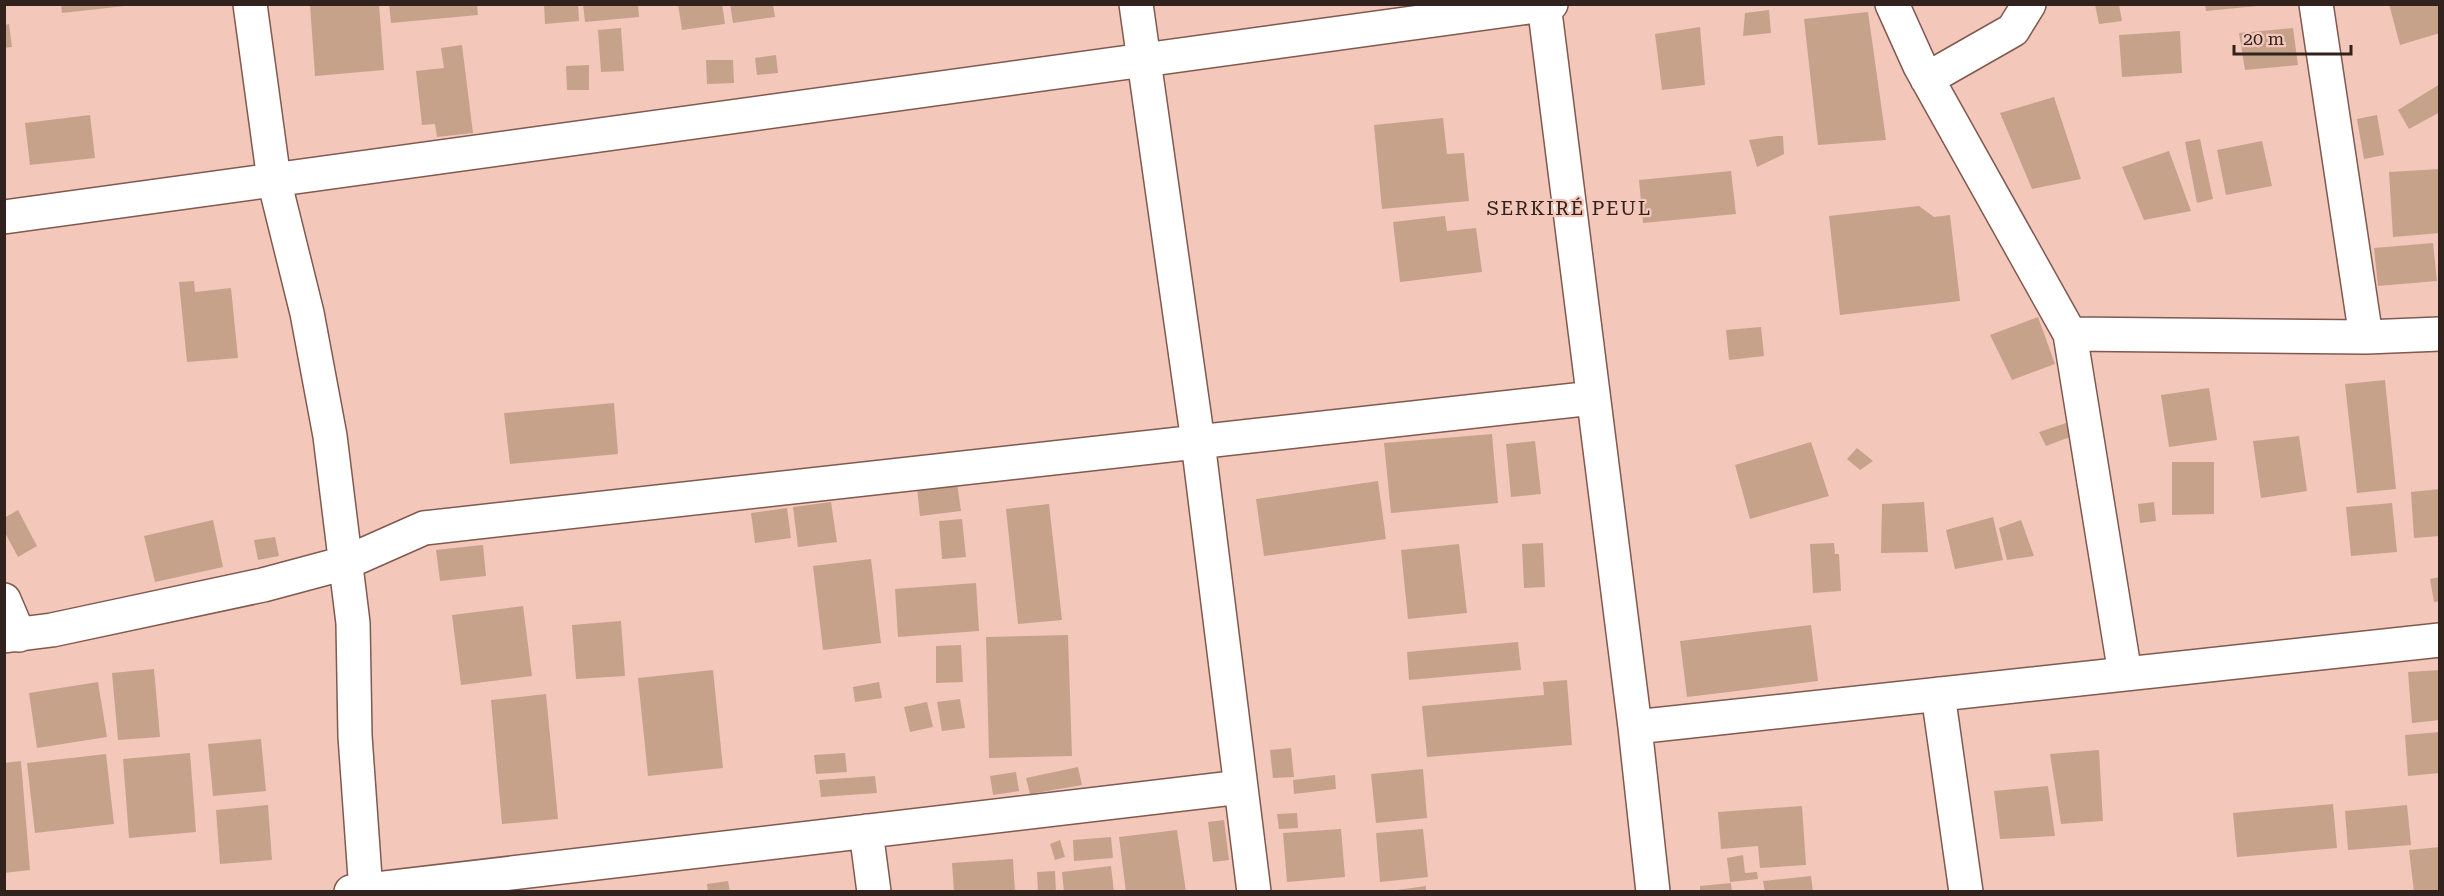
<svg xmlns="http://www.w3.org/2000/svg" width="2444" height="896" viewBox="0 0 2444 896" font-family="'Roboto Serif',serif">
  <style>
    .building { fill: #c6a28b }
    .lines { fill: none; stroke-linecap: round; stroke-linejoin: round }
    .street-casing { stroke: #80594f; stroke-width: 36 }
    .street { stroke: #fff; stroke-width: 33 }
    .labels { text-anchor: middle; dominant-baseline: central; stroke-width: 4.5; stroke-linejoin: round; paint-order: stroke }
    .quarter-label { font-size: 20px; letter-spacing: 1.5px; fill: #32221d; stroke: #f4c7bb }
  </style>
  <rect width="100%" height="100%" fill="#f4c7bb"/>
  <!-- building -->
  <path class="building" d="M61 4H125V6L62 13Z
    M310 4H379L384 70 315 76Z
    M389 4H477L478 15 391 23Z
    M544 4H578L579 21 545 24Z
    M583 4H638L639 17 585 22Z
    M678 4H722L725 24 682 30Z
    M730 4H773L775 17 733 23Z
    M2205 4H2258V6L2206 11Z
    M2389 4H2440V33L2400 45Z
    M2095 5H2119L2122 21 2099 24Z
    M1769 10 1771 33 1743 36 1745 13Z
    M1868 12 1886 140 1818 145 1804 19Z
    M9 24 12 47 4 48V25Z
    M1700 27 1705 85 1662 90 1655 34Z
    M621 28 624 71 601 72 598 30Z
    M2293 28 2298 65 2245 70 2239 33Z
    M2180 31 2182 73 2122 77 2119 35Z
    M462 45 473 133 437 137 435 124 422 125 416 71 444 68 441 48Z
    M776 55 778 73 757 75 755 58Z
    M706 60H733L734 83 707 84Z
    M589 65V90H567L566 66Z
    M2440 84V112L2409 129 2398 110Z
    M2054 97 2081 179 2032 189 2000 113Z
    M90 115 95 158 30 165 25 123Z
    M2377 115 2384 155 2364 159 2357 119Z
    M1443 118 1447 154 1464 153 1469 201 1382 209 1374 125Z
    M1777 136H1783L1784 154 1757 167 1749 140Z
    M2200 139 2213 199 2197 203 2185 142Z
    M2262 141 2272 186 2226 195 2217 150Z
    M2169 151 2191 211 2144 220 2122 167Z
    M2440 169V233L2393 237 2389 172Z
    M1731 171 1736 214 1643 223 1639 180Z
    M1919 206 1934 217 1950 215 1960 301 1840 315 1829 216Z
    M1445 216 1447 231 1476 228 1482 272 1400 282 1393 222Z
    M2433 243 2437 281 2378 286 2374 248Z
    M194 281 195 292 231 288 238 358 187 362 179 282Z
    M2038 317 2055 364 2012 380 1990 335Z
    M1761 327 1764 356 1729 360 1726 330Z
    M2385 380 2396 489 2357 493 2345 384Z
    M2209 388 2217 440 2169 447 2161 395Z
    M614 403 618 454 510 464 504 413Z
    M2066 423 2070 437 2046 446 2039 432Z
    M1492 434 1498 503 1391 513 1384 443Z
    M2299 436 2307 491 2261 498 2253 441Z
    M1535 441 1541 494 1511 497 1506 444Z
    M1811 442 1829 496 1750 519 1735 465Z
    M1857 448 1873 461 1860 470 1847 459Z
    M2172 462H2214V514L2172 515Z
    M1378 481 1386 539 1264 556 1256 499Z
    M957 483 961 511 920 516 917 488Z
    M2440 489V536L2414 538 2411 492Z
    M831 502 837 542 798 547 793 507Z
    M1924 502 1928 552 1881 553 1882 504Z
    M2154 502 2156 521 2140 523 2138 504Z
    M2392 503 2397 552 2351 556 2346 507Z
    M1049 504 1062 620 1018 624 1006 509Z
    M787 508 791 538 755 543 751 513Z
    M18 510 37 546 18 557 4 531V518Z
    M1993 517 2003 560 1955 569 1946 530Z
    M962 519 966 557 942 559 939 521Z
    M213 520 223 567 155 582 144 536Z
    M2021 520 2034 556 2007 560 1999 528Z
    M275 537 279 556 258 560 254 540Z
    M1543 543 1545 587 1524 588 1522 544Z
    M1834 543 1835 554H1839L1841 591 1813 593 1810 544Z
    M1459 544 1467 613 1408 619 1401 550Z
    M483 545 486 576 440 581 436 550Z
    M871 559 881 643 823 650 813 566Z
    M2440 577V601L2434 602 2430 579Z
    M976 583 979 631 898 637 895 589Z
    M523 606 532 676 461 685 452 615Z
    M621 621 625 676 576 679 572 625Z
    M1811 625 1818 681 1687 697 1680 641Z
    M1068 635 1072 756 989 758 986 637Z
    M1518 642 1521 670 1409 680 1407 652Z
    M961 645 963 682 936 683V646Z
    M154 669 160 737 118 740 112 673Z
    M713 670 723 768 648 776 638 678Z
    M2440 670V720L2412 723 2408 672Z
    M1567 680 1572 745 1427 757 1422 706 1544 695 1543 682Z
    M98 682 107 737 37 748 29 693Z
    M879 682 882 698 855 702 853 687Z
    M546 694 558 819 502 824 491 700Z
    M960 699 965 728 942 731 937 702Z
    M927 702 933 727 910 732 904 707Z
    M2440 732V773L2408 776 2405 735Z
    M261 739 266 791 213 796 208 744Z
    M1291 748 1294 777 1273 778 1270 750Z
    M2099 750 2103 821 2061 824 2050 754Z
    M190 753 196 832 129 838 123 759Z
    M845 753 847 772 816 774 814 755Z
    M106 754 114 824 35 833 27 763Z
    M21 761 30 870 4 873V763Z
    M1078 767 1082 785 1030 794 1026 778Z
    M1423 769 1427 818 1376 823 1371 774Z
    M1016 772 1019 791 993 795 990 776Z
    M1335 775 1336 789 1294 794 1293 780Z
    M875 776 877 793 821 797 819 780Z
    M2048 786 2055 836 2000 839 1994 791Z
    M2333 804 2337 848 2237 857 2233 813Z
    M268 805 272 860 220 864 216 810Z
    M2407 805 2411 845 2348 850 2345 811Z
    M1802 806 1806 865 1760 868 1758 846 1721 849 1718 812Z
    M1297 813 1298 828 1279 829 1277 814Z
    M1224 820 1229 860 1213 862 1208 822Z
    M1341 829 1345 877 1287 882 1283 833Z
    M1423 829 1428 877 1380 882 1376 833Z
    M1177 830 1186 892H1126L1119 837Z
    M1111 837 1113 858 1074 861 1073 840Z
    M1060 840 1065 857 1055 860 1050 844Z
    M2440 847V892H2414L2409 850Z
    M1743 855 1745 873 1757 872 1758 879 1730 882 1727 858Z
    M1013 859 1015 892H954L952 863Z
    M1111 866 1114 892H1064L1062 872Z
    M1055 871 1056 892H1038L1037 872Z
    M1811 876 1813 892H1765L1763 881Z
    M728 881 730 892H708L707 884Z
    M1731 883 1732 892H1700V886Z
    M1426 886V892H1397V890Z"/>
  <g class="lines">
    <defs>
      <path id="street" d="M250 4 274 180 307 313 330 436 353 623 355 736 366 892
        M1136 4 1198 442 1254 892
        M1544 4 1635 727 1653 892
        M1892 4 1920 66 2070 334 2125 674
        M2316 4 2366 337
        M1927 79 2013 30 2029 4
        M4 217 1551 4
        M2070 334 2366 337 2440 334
        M4 600 19 635
        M4 636 52 630 263 585 345 563 424 528 1593 398
        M1938 694 1966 892
        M1635 727 2440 640
        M866 831 874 892
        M351 892 1241 787"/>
    </defs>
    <!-- street casing -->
    <use href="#street" class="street-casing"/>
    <!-- street -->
    <use href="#street" class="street"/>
  </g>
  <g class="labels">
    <!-- quarter labels -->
    <g class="quarter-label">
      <text x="1569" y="208">SERKIRÉ PEUL</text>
    </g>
  </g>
  <!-- border -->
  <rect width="2444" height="896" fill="none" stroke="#32221d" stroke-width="12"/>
  <!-- scale -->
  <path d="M2234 45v9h117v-9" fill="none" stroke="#32221d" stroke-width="3"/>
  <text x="2243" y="45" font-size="18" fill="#32221d" stroke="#f4c7bb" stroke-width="4.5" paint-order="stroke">20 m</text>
</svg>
